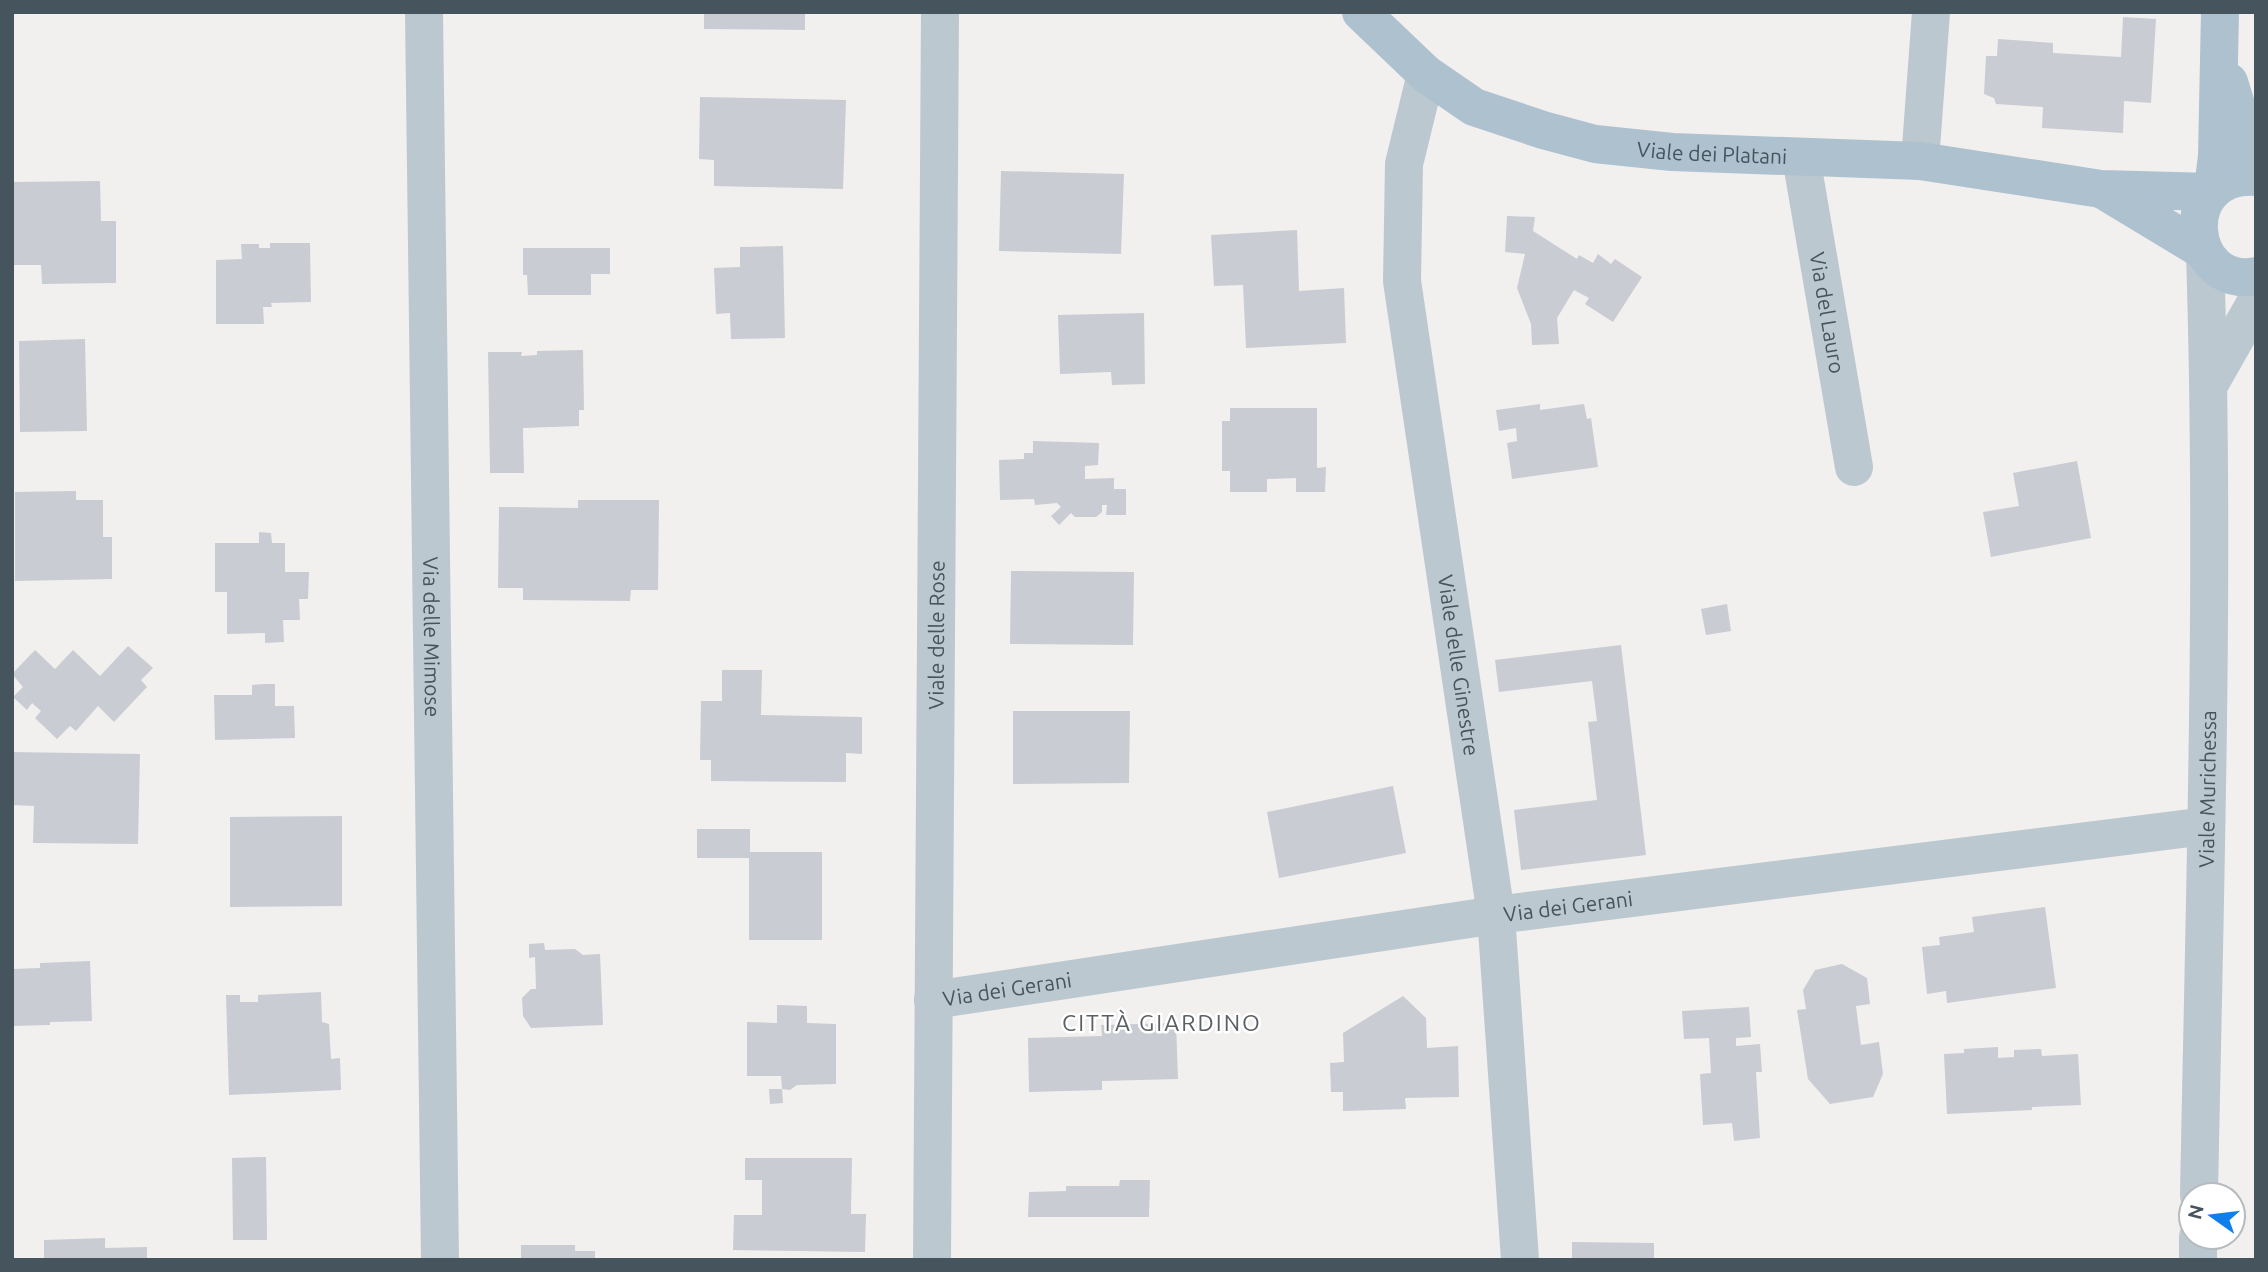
<svg xmlns="http://www.w3.org/2000/svg" width="2268" height="1272" viewBox="0 0 2268 1272" font-family="Ubuntu,sans-serif">
  <style>
    .building { fill: #c9ccd2 }
    .lines { fill: none; stroke-linecap: round; stroke-linejoin: round }
    .minor { stroke: #bcc8cf; stroke-width: 38 }
    .major { stroke: #adc1cf; stroke-width: 38 }
    .labels { text-anchor: middle; dominant-baseline: central; stroke-width: 5; stroke-linejoin: round; paint-order: stroke }
    .street-label { font-size: 21px; fill: #46545d; stroke: #fff }
    .neighbourhood-label { font-size: 23px; letter-spacing: 2px; fill: #5b6064; stroke: #fff }
  </style>
  <rect width="100%" height="100%" fill="#f2efef"/>
  <!-- building -->
  <path class="building" d="M704 12H805V30L704 29Z
    M2123 17 2156 19 2151 103 2124 101 2123 133 2042 128 2043 107 1996 104 1994 98 1984 94 1986 56H1997L1998 39 2053 43V53L2121 57Z
    M700 97 846 100 843 189 714 186V160L699 159Z
    M1001 171 1124 174 1121 254 999 251Z
    M100 181 101 221H116V283L42 284 41 265H12V182Z
    M1507 216 1535 217 1533 231 1577 259 1579 255 1593 263 1598 254 1611 264 1615 259 1642 277 1613 322 1585 304 1589 298 1574 290 1557 318 1559 344 1532 345 1531 324 1517 288 1525 254 1505 252Z
    M1297 230 1299 291 1344 288 1346 343 1246 348 1243 285 1214 286 1211 235Z
    M270 243H310L311 302 271 303 272 307H263L264 324H216V260L242 259 241 244H259V248H270Z
    M783 246 785 338 731 339 730 313 716 314 714 268 740 267V247Z
    M523 248H610V274H591V295H528L527 275H523Z
    M1144 313 1145 384 1112 385 1111 372 1060 374 1058 315Z
    M85 339 87 431 20 432 19 341Z
    M583 350 584 410H579V426L523 428 524 473H490L488 352H522L521 356 537 355V351Z
    M1540 404V410L1584 404 1587 419 1591 418 1598 467 1512 479 1507 443 1517 441 1516 428 1499 431 1496 410Z
    M1230 408H1317V468L1326 467 1325 492H1296V478L1267 479V492H1230V471H1222V421H1230Z
    M1033 441 1099 443 1098 465 1085 466V479L1114 478V489H1126V515H1106L1107 505H1102V512L1096 517H1075L1071 513 1059 525 1051 516 1061 507 1057 503 1035 505 1034 499 1000 500 999 460 1024 459V453H1033Z
    M2077 461 2091 538 1991 557 1983 512 2019 506 2013 473Z
    M76 491V500H103V537H112V579L15 581V492Z
    M578 500H659L658 590H631L630 601 523 600V588H498L499 507 578 508Z
    M259 532 271 533 272 543H285V572H309L308 599H299L300 620H283L284 642 265 643V633L227 634V592H215V543H259Z
    M1011 571 1134 572 1133 645 1010 644Z
    M1727 604 1731 631 1706 635 1701 609Z
    M1621 645 1646 855 1521 870 1514 810 1597 800 1588 722 1597 721 1592 681 1499 692 1495 660Z
    M128 646 153 668 141 680 147 687 114 722 98 706 76 731 70 726 57 739 35 718 41 711 32 703 27 710 13 697 23 687 12 674 35 650 55 669 73 650 100 676Z
    M722 670H762L761 715 862 717V754L846 753V782L711 781V760H700L701 701H722Z
    M265 684H275V706H294L295 738 215 740 214 695H252V685Z
    M1013 711H1130L1129 783 1013 784Z
    M12 752 140 754 138 844 33 843 34 806 12 805Z
    M1393 786 1406 853 1279 878 1267 812Z
    M342 816V906L230 907V817Z
    M697 829H750V852H822V940H749V858H697Z
    M2045 907 2056 988 1947 1003 1946 991 1927 994 1922 947 1940 945 1939 937 1974 932 1972 917Z
    M544 943 545 950 575 949 583 955 600 954 603 1025 531 1028 523 1016 522 998 531 989H536L535 957 529 958V944Z
    M90 961 92 1021 50 1022V1025L13 1026 12 969 40 968V963Z
    M1842 964 1867 978 1870 1004 1856 1006 1861 1045 1879 1042 1883 1074 1873 1097 1830 1104 1808 1079 1797 1010 1806 1009 1803 990 1815 970Z
    M321 992 322 1022 329 1024 331 1059 340 1058 341 1090 229 1095 226 995H240V1002H258V995Z
    M1403 996 1426 1018 1427 1048 1458 1046 1459 1097 1405 1098 1406 1109 1343 1111V1092H1331L1330 1063 1344 1062 1343 1033Z
    M777 1005 807 1006V1023L836 1024V1084L797 1085 790 1090 782 1089 781 1076H747V1022L777 1023Z
    M1749 1007 1751 1037 1736 1038V1046L1760 1044 1762 1072H1756L1760 1138 1734 1141 1732 1123 1703 1125 1700 1074 1711 1073 1709 1038 1684 1039 1682 1011Z
    M1176 1023 1178 1079 1102 1081V1090L1029 1092 1028 1038 1102 1036 1101 1025Z
    M1998 1047V1058L2014 1057V1050L2041 1049 2042 1056 2078 1054 2081 1105 2032 1107V1110L1947 1114 1944 1054 1964 1053V1049Z
    M769 1089H782L783 1103 770 1104Z
    M266 1157 267 1240H233L232 1158Z
    M745 1158H852L851 1214H866L865 1252 733 1250 734 1215H762V1180H745Z
    M1120 1180H1150L1149 1217H1028L1029 1192 1066 1191V1186H1119Z
    M105 1238V1248L147 1247V1260H44V1240Z
    M1572 1242 1654 1243V1260H1572Z
    M521 1245H575V1251H595V1260H521Z"/>
  <g class="lines">
    <!-- minor -->
    <g class="minor">
      <path id="s1" d="M424 12 440 1260"/>
      <path id="s2" d="M1426 74 1404 164 1402 281 1496 915 1520 1260"/>
      <path id="s3" d="M1801 157 1854 467"/>
      <path d="M1920 161 1931 12"/>
      <path d="M2210 383 2256 302"/>
      <path id="s4" d="M933 1000 1496 915 2206 826"/>
      <path id="s5" d="M2199 1195C2205 881 2215 567 2205 253"/>
      <path id="s6" d="M932 1260 940 12"/>
      <path d="M2198 1260V1237"/>
    </g>
    <!-- major -->
    <g class="major">
      <path id="s7" d="M1361 12 1426 74 1474 107 1543 130 1595 144 1672 152 1920 161 2101 189 2211 192"/>
      <path d="M2229 82 2256 170"/>
      <path d="M2256 177C2173 172 2187 290 2256 276"/>
      <path d="M2213 189 2217 156 2220 12"/>
      <path d="M2103 190 2204 251"/>
    </g>
  </g>
  <g class="labels">
    <!-- street labels -->
    <g class="street-label">
      <text stroke="none"><textPath href="#s7" startOffset="392">Viale dei Platani</textPath></text>
      <text stroke="none"><textPath href="#s3" startOffset="158">Via del Lauro</textPath></text>
      <text stroke="none"><textPath href="#s1" startOffset="625">Via delle Mimose</textPath></text>
      <text stroke="none"><textPath href="#s6" startOffset="625">Viale delle Rose</textPath></text>
      <text stroke="none"><textPath href="#s2" startOffset="598">Viale delle Ginestre</textPath></text>
      <text stroke="none"><textPath href="#s5" startOffset="406">Viale Murichessa</textPath></text>
      <text stroke="none"><textPath href="#s4" startOffset="642">Via dei Gerani</textPath></text>
      <text stroke="none"><textPath href="#s4" startOffset="75">Via dei Gerani</textPath></text>
    </g>
    <!-- neighbourhood labels -->
    <g class="neighbourhood-label">
      <text x="1162" y="1022">CITTÀ GIARDINO</text>
    </g>
  </g>
  <!-- border -->
  <rect width="2268" height="1272" fill="none" stroke="#46545d" stroke-width="28"/>
  <!-- north arrow -->
  <g transform="translate(2212 1216) rotate(284)"><circle r="33" fill="#ffffff" stroke="#b5bbbe" stroke-width="2"/>
  <path d="M0-5L12 26L0 18L-12 26Z" fill="#107feb"/>
  <text y="-10" font-size="19" font-weight="bold" text-anchor="middle" fill="#46545d">N</text>
  </g>
</svg>
